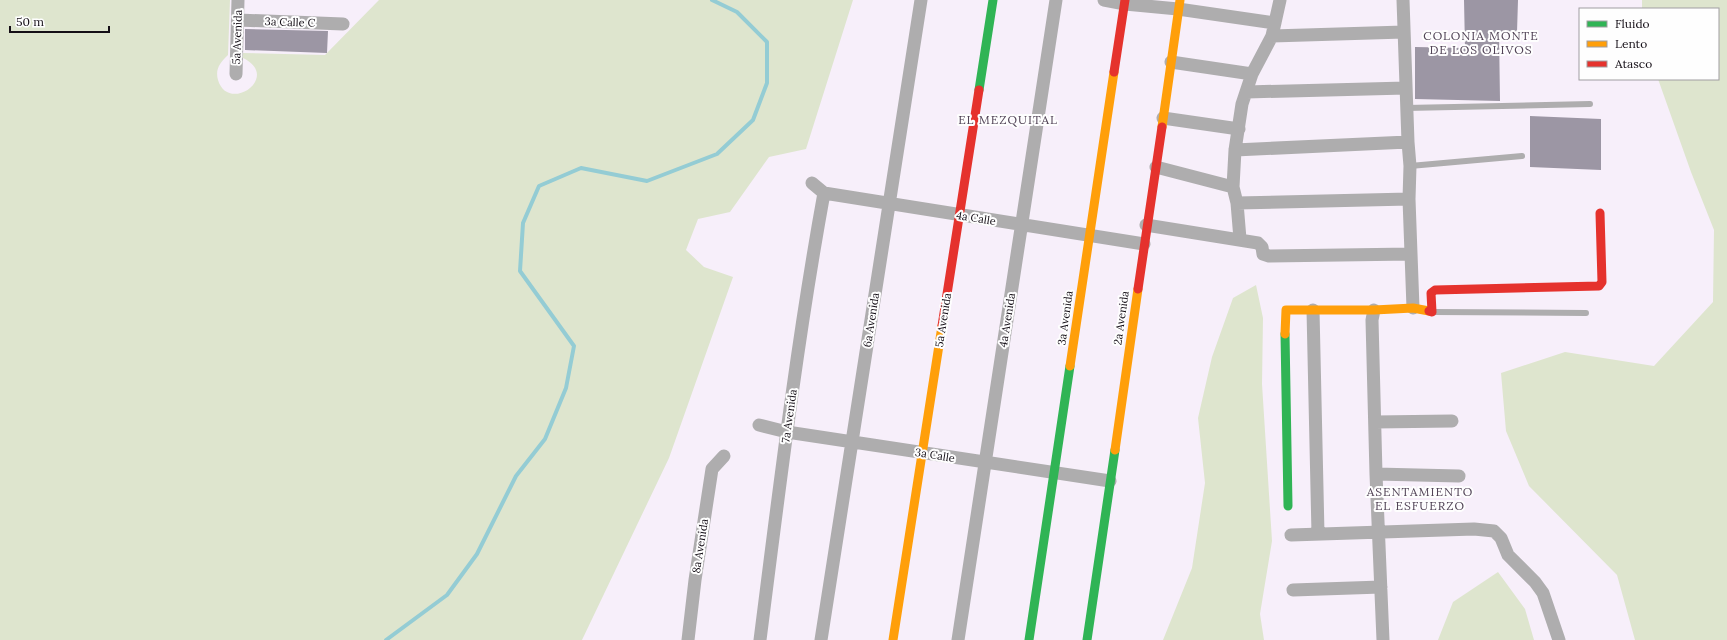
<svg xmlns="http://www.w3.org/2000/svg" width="1727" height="640" viewBox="0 0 1727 640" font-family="Lora,serif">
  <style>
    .green { fill: #dee5ce }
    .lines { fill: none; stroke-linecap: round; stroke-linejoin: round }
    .stream { stroke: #94ccd4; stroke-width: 4 }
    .building { fill: #9c96a4 }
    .lane { stroke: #aeadae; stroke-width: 6 }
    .street { stroke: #aeadae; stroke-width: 13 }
    .fast { stroke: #30b455; stroke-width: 9 }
    .slow { stroke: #ff9f0a; stroke-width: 9 }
    .jam { stroke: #e5322d; stroke-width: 9 }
    .labels { text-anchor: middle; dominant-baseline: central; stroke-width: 4; stroke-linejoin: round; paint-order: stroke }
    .street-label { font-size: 11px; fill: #140e16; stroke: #fefefe }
    .neighbourhood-label { font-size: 12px; letter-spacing: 1px; fill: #514356; stroke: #fefefe }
  </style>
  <rect width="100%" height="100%" fill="#f7effa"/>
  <!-- green -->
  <path class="green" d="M0 0H230L228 55C220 63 215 69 218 80 228 114 282 77 243 58V53L325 55 379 0H853L806 149 769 157 730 212 698 219 686 250 704 267 733 277 669 458 582 640H0Z
    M1642 0H1727V640H1635L1617 575 1529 486 1506 431 1501 373 1565 352 1654 366 1713 302 1714 230 1691 172 1658 79H1718V9H1642Z
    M1256 285 1263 318 1262 384 1272 541 1260 614 1264 640H1163L1192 568 1205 483 1198 418 1212 357 1233 298Z
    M1498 572 1525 609 1534 640H1438L1453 602Z"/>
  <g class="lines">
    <!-- stream -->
    <path class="stream" d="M386 640 447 595 477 554 516 476 545 439 566 388 574 346 520 271 523 223 539 186 581 168 647 181 717 154 753 120 767 83V42L737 12 712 0"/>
  </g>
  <!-- building -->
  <path class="building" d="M1464 0H1518L1517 32H1499L1500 101 1415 99V47L1465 48Z
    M245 29 328 31 327 53 245 50Z
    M1530 116 1601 119V170L1530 167Z"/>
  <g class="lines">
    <!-- lane -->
    <path class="lane" d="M1406 108 1590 104
      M1410 166 1522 156
      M1433 312 1586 313"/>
    <!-- street -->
    <path class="street" d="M1104 0 1125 4 1178 9 1275 23
      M1403 0 1408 142 1410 166 1409 199 1413 308
      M238 20 343 24
      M1272 36 1404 32
      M1171 62 1252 74
      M236 74 238 0
      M1247 92 1406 88
      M1163 118 1239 129
      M1235 150 1408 142
      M1156 167 1233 187
      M812 183 824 193 1144 244
      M1237 203 1409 199
      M1146 225 1258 243 1262 247 1263 254 1269 256 1411 254
      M1240 239 1237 203 1233 187 1235 150 1242 104 1252 74 1272 36 1280 0
      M1313 310 1318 534
      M1374 310 1372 320 1376 474 1383 640
      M1375 422 1452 421
      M759 425 787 432 1110 481
      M1376 474 1459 476
      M1291 535 1474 529 1494 531 1501 538 1508 555 1535 582 1543 593 1559 640
      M1293 590 1381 587
      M688 640 695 580 712 469 724 456
      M760 640C779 491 797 341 824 193
      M821 640 921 0
      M958 640 1056 0"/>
    <!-- fast -->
    <path class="fast" d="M979 90 993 0
      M1285 334 1288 506
      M1029 640 1070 366
      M1087 640 1115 450"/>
    <!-- slow -->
    <path class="slow" d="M1162 127 1180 0
      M1285 334 1286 310H1374L1413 308 1429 311
      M1070 366 1114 72
      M1115 450 1138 289
      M893 640 942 326"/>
    <!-- jam -->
    <path class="jam" d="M1114 72 1125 0
      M1138 289 1162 127
      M1429 311 1432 312 1431 293 1435 290 1599 286 1602 282 1600 213
      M942 326 979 90"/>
  </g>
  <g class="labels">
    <!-- street labels -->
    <g class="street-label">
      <text transform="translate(290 22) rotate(2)">3a Calle C</text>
      <text transform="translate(237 37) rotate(-88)">5a Avenida</text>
      <text transform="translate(976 218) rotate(9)">4a Calle</text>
      <text transform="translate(1065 318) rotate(-82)">3a Avenida</text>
      <text transform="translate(1121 318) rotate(-82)">2a Avenida</text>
      <text transform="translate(871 320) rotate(-81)">6a Avenida</text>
      <text transform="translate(943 320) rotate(-81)">5a Avenida</text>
      <text transform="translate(1007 320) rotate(-81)">4a Avenida</text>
      <text transform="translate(789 416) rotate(-82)">7a Avenida</text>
      <text transform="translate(935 455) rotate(9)">3a Calle</text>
      <text transform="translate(700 546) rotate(-81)">8a Avenida</text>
    </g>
    <!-- neighbourhood labels -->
    <g class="neighbourhood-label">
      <text x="1481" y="35">COLONIA MONTE<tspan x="1481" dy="14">DE LOS OLIVOS</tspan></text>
      <text x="1008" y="119">EL MEZQUITAL</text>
      <text x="1420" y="491">ASENTAMIENTO<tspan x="1420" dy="14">EL ESFUERZO</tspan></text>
    </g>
  </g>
  <!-- legend -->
  <rect x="1579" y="8" width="140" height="72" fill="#fefefe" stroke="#a09ea1"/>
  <rect x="1587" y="21" width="20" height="6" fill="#30b455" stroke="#a09ea1"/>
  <text x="1615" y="28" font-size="12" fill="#140e16">Fluido</text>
  <rect x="1587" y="41" width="20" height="6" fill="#ff9f0a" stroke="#a09ea1"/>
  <text x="1615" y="48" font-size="12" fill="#140e16">Lento</text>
  <rect x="1587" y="61" width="20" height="6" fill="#e5322d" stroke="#a09ea1"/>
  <text x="1615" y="68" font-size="12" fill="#140e16">Atasco</text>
  <!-- scale -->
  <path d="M10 26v6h99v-6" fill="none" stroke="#140e16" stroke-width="2"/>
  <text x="16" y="26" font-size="12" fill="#140e16" stroke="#fefefe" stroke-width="3" paint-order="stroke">50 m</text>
</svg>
